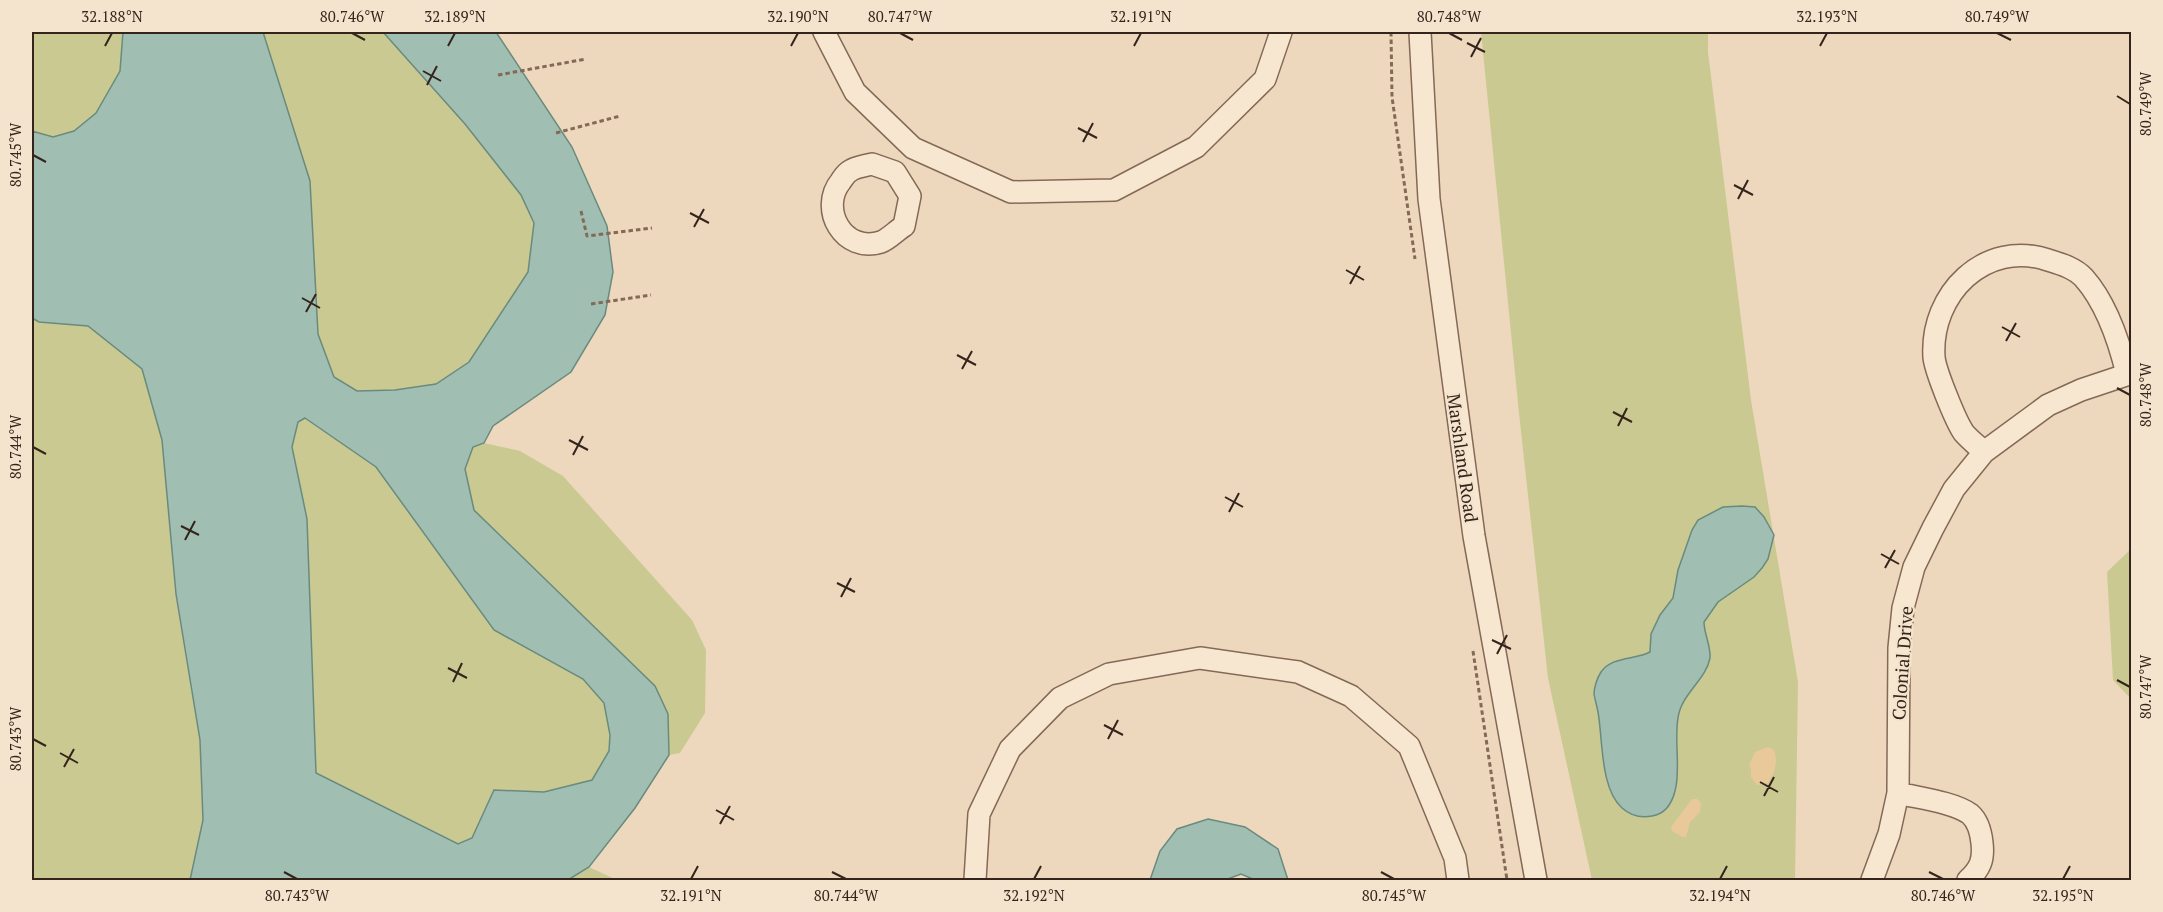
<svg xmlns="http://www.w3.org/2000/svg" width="2163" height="912" viewBox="0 0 2163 912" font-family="'PT Serif',serif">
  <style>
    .green { fill: #cac992 }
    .sand { fill: #e9c99a }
    .water { fill: #a1beb2; stroke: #698b7e; stroke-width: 1.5; fill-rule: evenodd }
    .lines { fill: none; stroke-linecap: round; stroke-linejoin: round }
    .minor-casing { stroke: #846957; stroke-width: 24 }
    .path { stroke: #846957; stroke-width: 3; stroke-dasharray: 4.5 3; stroke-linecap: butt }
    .minor { stroke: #f8e7d0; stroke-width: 21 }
    .ticks { fill: none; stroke: #34241b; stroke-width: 2 }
    .labels { text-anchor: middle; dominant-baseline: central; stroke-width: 4.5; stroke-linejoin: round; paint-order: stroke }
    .street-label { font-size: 18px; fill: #34241b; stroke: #f4e4cd }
    .neatline { fill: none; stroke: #34241b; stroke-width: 2 }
    .ticks-label { font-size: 15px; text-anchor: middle; fill: #34241b }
  </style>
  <rect width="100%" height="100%" fill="#edd8bd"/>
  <!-- green -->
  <path class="green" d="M32 32H123L120 71 96 113 74 131 53 137 32 131Z
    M263 32H383L465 124 521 195 534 223 528 272 469 362 436 384 395 390 357 391 334 377 318 334 310 181Z
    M1481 32H1708V52L1751 400 1798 682 1795 880H1592L1548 678 1519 413Z
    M32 318 39 322 88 326 142 369 162 440 176 594 200 740 203 820 190 880H32Z
    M305 418 376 467 494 630 583 679 605 703 610 735 609 751 592 780 544 792 494 790 472 839 458 844 316 773 307 519 292 447 298 422Z
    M484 443 520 451 563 476 692 620 706 650 705 713 680 753 669 755 668 714 655 686 474 509 465 469 473 447Z
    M2131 549V699L2113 680 2107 572Z
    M589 867 617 880H568Z"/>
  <!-- sand -->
  <path class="sand" d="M1768 747 1773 749C1779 760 1775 773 1768 783L1757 785 1751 777V769L1749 765 1755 752Z
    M1692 799H1697L1701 803 1700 812 1690 822 1686 837H1682L1672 831 1671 827Z"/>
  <!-- water -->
  <path class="water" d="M123 32H263L310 181 318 334 334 377 357 391 395 390 436 384 469 362 528 272 534 223 521 195 465 124 383 32H496L572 147 607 226 613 272 605 315 571 372 493 426 484 443 473 447 465 469 474 510 655 686 668 714 669 755 635 808 589 867 568 880H190L203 820 200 740 176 594 162 440 142 369 88 326 39 322 32 318V131L53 137 74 131 96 113 120 71ZM305 418 376 467 494 630 583 679 604 703 610 735 609 751 592 780 544 792 494 790 472 838 458 844 316 773 307 519 292 447 298 422Z
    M1742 506 1755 507 1764 517 1774 535 1768 559 1762 568 1754 577 1718 602 1704 622C1704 634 1711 646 1710 658 1706 680 1681 694 1678 718 1674 741 1681 770 1675 791 1672 803 1665 814 1652 816 1642 818 1631 816 1622 808 1600 788 1603 740 1598 712 1597 706 1595 700 1594 694 1594 688 1597 678 1601 672 1612 656 1635 660 1650 652L1651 634 1660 615 1673 598 1678 570 1692 530 1698 520 1723 507Z
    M1208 819 1245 827 1278 849 1288 880H1255L1241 874 1225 880H1150L1160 851 1177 829Z"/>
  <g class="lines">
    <defs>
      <path id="minor" d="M824 32 855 92 913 148 1011 192 1114 190 1196 147 1265 79 1281 32
        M1420 32 1429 199 1474 536 1536 880
        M872 164 895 172 910 196 904 226C897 230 889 239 881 242 844 254 818 209 841 181 843 178 846 173 850 171 855 167 865 166 872 164Z
        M1984 452C1978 446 1970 440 1964 433 1956 422 1935 370 1934 357 1930 294 1985 239 2048 260 2061 264 2075 268 2084 278 2107 304 2119 341 2127 374
        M1898 793C1918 798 1953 802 1970 814 1978 821 1981 833 1982 843 1984 860 1980 869 1968 880
        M975 880 979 814 1010 749 1060 698 1109 674 1200 658 1298 672 1351 696 1409 746 1455 858 1458 880
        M1872 880 1889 834 1898 793 1899 648 1903 608 1914 567 1933 528 1954 489 1984 452 2048 405 2081 390 2132 373"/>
    </defs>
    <!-- minor casing -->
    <use href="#minor" class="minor-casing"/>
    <!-- path -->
    <path class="path" d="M1391 32 1392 97 1415 259
      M498 75 586 59
      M556 133 620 116
      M581 211 587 236 652 228
      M591 304 651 295
      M1473 651 1507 880"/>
    <!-- minor -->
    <use href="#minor" class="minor"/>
  </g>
  <!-- ticks -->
  <path class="ticks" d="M352 33 365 40M900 33 913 40M1449 33 1462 40M1997 33 2011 40M1467 43 1485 52M105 46 112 33M448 46 455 33M791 46 798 33M1134 46 1141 33M1820 46 1827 33M1471 57 1481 38M423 71 441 81M427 85 437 66M2117 96 2130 104M1078 128 1097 138M1083 142 1093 123M33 155 46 162M1734 185 1753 195M1738 199 1748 180M690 213 709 223M694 227 704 209M1346 270 1364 280M1350 284 1360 266M302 298 320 308M306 312 316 294M2002 327 2020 337M2006 341 2016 323M957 355 976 365M962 369 972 351M2117 388 2130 395M1613 412 1632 422M1618 426 1627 408M569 440 588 450M33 447 46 454M573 455 583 436M1225 497 1243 507M1229 512 1239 493M181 526 199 535M185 540 195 521M1881 554 1899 564M1885 568 1895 550M837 583 855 592M841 597 851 578M1492 640 1511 649M1497 654 1507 635M448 668 467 678M2117 680 2130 687M453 682 462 663M1104 725 1123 735M33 739 46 746M1108 739 1118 720M60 753 78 763M64 767 74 749M1760 782 1778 792M1764 796 1774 777M716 810 734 820M720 824 730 806M284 872 297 879M832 872 846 879M1381 872 1394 879M1929 872 1943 879M691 879 698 866M1034 879 1041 866M1720 879 1727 866M2063 879 2070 866"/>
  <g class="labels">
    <!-- street labels -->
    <g class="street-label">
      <text transform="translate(1463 458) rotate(82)">Marshland Road</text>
      <text transform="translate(1902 663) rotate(-86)">Colonial Drive</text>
    </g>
  </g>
  <!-- border -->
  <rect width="2163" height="912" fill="none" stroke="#f4e4cd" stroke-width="66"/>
  <rect x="33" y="33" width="2097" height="846" class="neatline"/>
  <g class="ticks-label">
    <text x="112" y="22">32.188°N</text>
    <text x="352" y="22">80.746°W</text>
    <text x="455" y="22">32.189°N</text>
    <text x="798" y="22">32.190°N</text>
    <text x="900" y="22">80.747°W</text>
    <text x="1141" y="22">32.191°N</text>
    <text x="1449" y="22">80.748°W</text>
    <text x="1827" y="22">32.193°N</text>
    <text x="1997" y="22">80.749°W</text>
    <text transform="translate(2146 104) rotate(-90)" y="5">80.749°W</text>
    <text transform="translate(16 155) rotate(-90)" y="5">80.745°W</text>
    <text transform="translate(2146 395) rotate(-90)" y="5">80.748°W</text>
    <text transform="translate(16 447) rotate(-90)" y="5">80.744°W</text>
    <text transform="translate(2146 687) rotate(-90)" y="5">80.747°W</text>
    <text transform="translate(16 739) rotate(-90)" y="5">80.743°W</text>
    <text x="297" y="901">80.743°W</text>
    <text x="691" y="901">32.191°N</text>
    <text x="846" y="901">80.744°W</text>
    <text x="1034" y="901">32.192°N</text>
    <text x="1394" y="901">80.745°W</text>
    <text x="1720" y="901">32.194°N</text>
    <text x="1943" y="901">80.746°W</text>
    <text x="2063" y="901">32.195°N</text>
  </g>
</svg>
